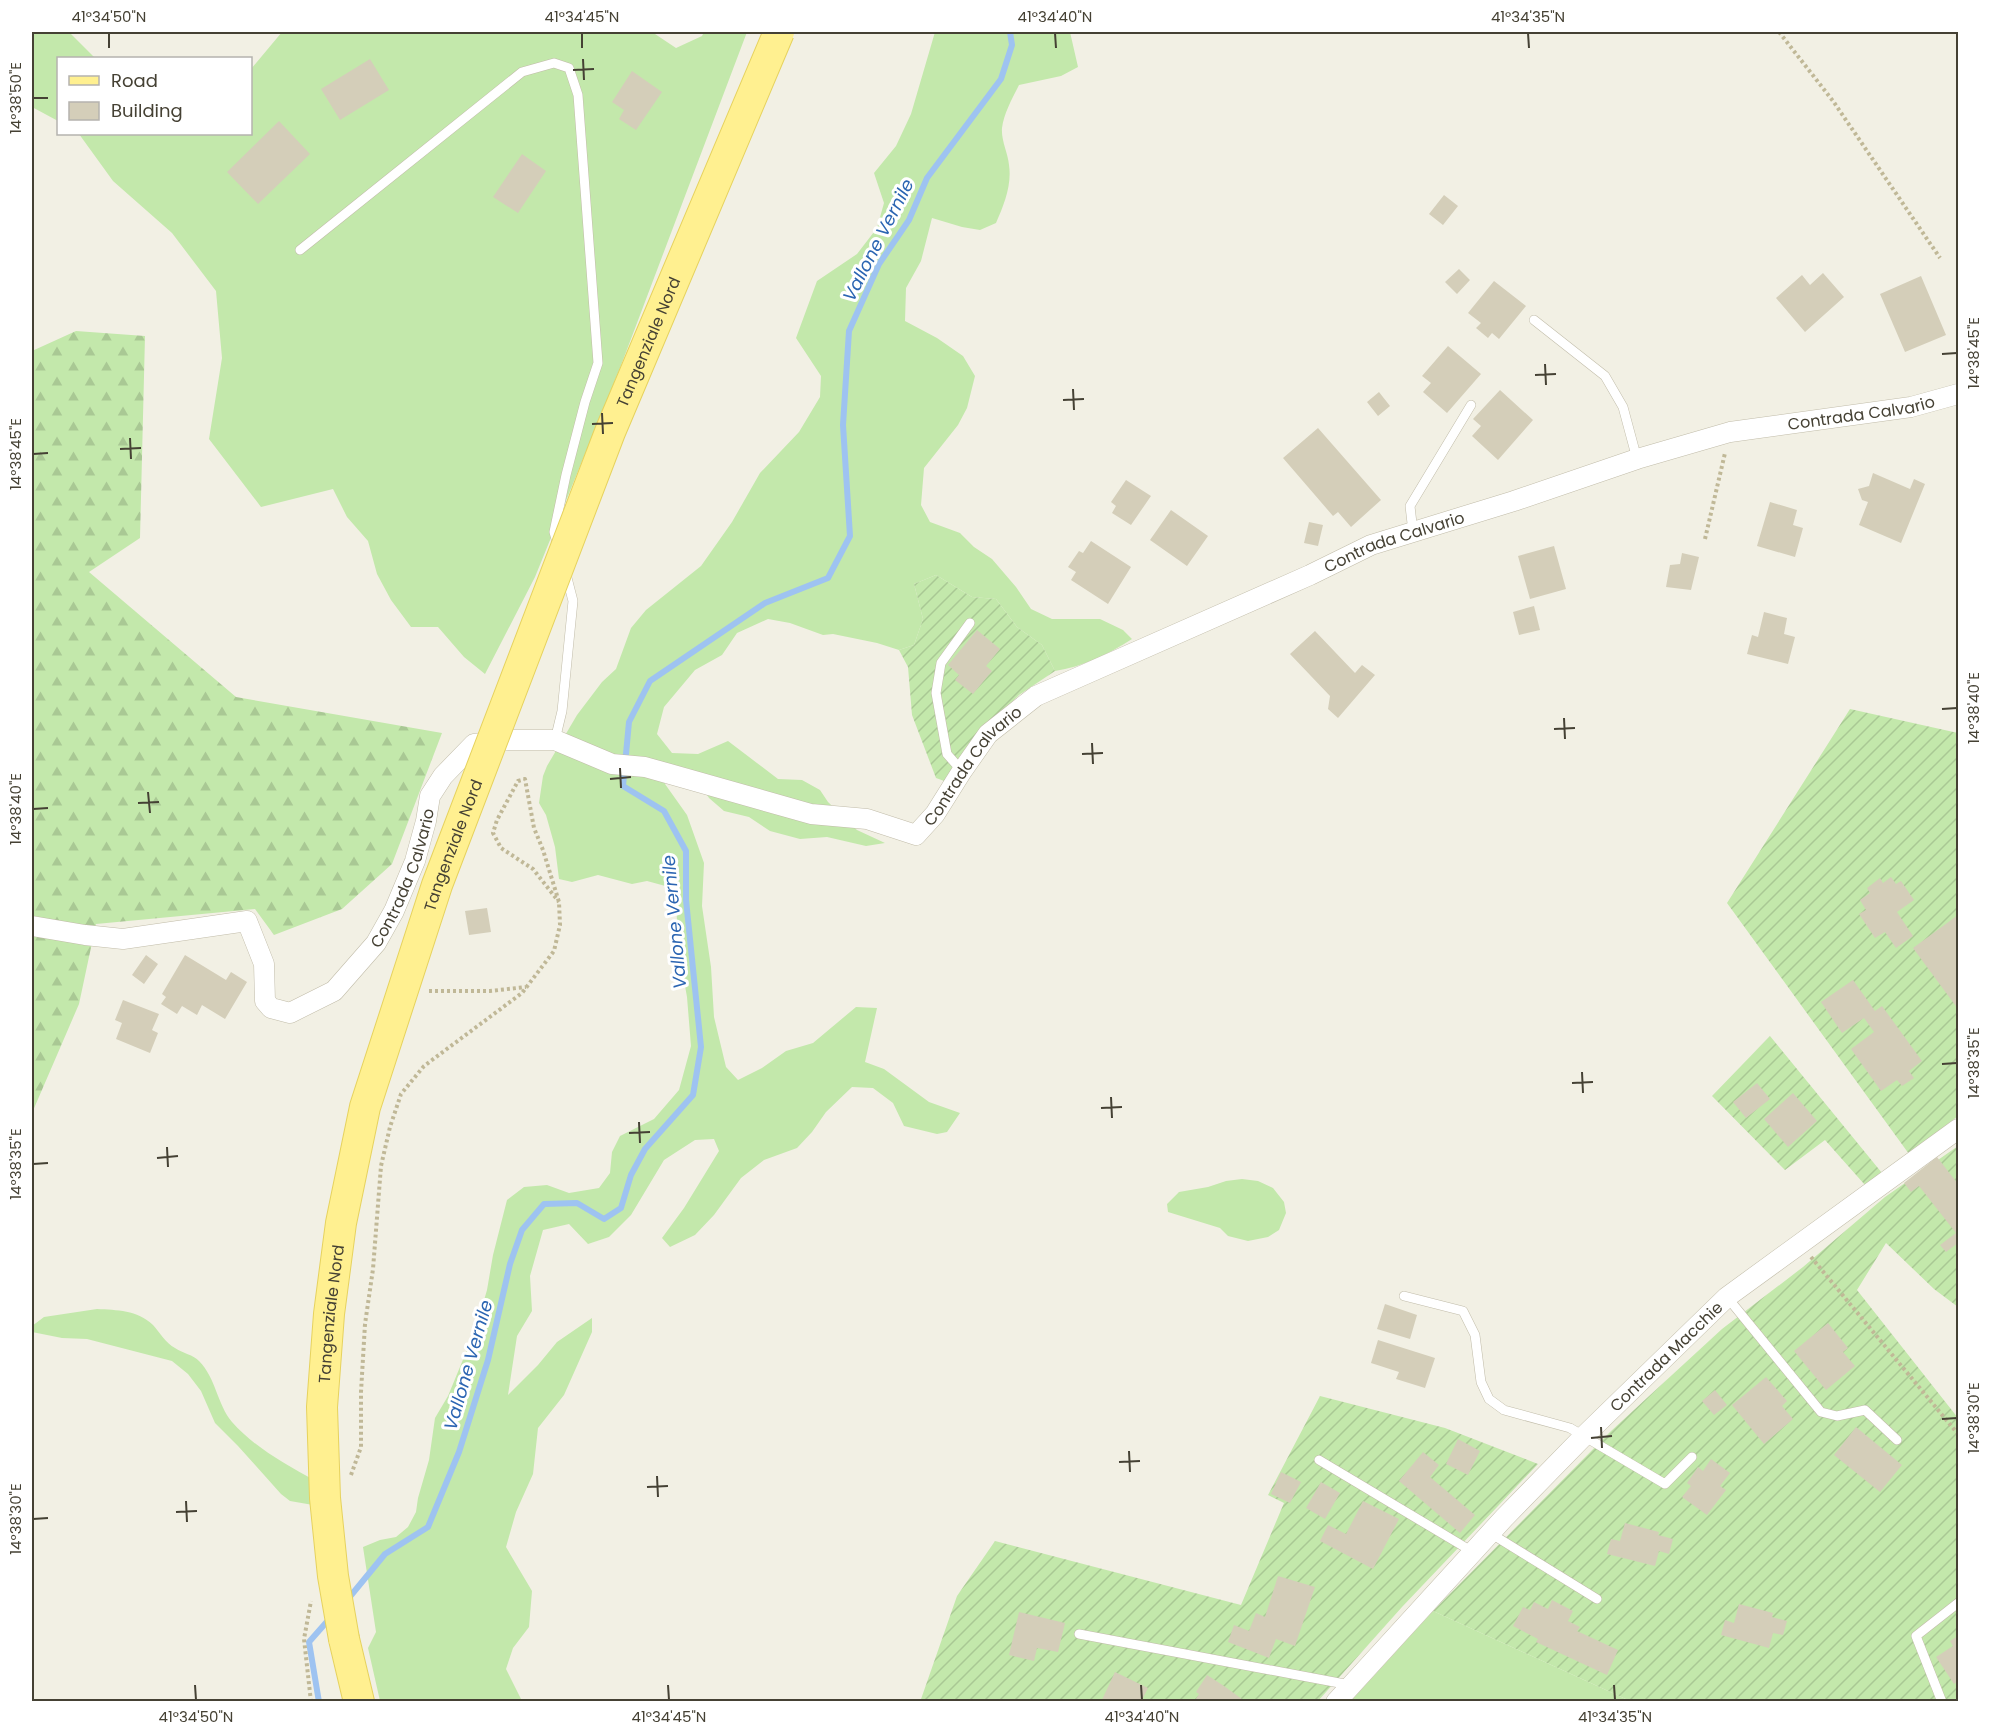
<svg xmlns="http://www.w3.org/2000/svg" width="1990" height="1733" viewBox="0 0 1990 1733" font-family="Poppins,sans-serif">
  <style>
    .grass { fill: #c3e8ab }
    .forest { fill: url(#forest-firs) }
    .garden { fill: url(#garden-furrows) }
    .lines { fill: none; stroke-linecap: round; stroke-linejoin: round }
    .stream { stroke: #9ec3f1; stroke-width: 6 }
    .building { fill: #d4ceb9 }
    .lane-casing { stroke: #c1bca9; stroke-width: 10 }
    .street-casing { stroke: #c1bca9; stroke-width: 21 }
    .primary-casing { stroke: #e6d25e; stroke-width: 32 }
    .path { stroke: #c0b897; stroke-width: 4; stroke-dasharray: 3 3; stroke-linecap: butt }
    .lane { stroke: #fff; stroke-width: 9 }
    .street { stroke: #fff; stroke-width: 20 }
    .primary { stroke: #fff090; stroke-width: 30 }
    .primary-bridge-casing { stroke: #e6d25e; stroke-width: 32; stroke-linecap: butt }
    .primary-bridge { stroke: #fff090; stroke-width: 30 }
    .ticks { fill: none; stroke: #454134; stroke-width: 2 }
    .labels { text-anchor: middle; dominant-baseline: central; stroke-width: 6; stroke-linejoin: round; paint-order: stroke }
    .street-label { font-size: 16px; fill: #454134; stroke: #fff }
    .water-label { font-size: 18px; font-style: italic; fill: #2b65b2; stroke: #fff }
    .neatline { fill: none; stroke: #454134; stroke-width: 2 }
    .ticks-label { font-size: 15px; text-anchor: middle; fill: #454134 }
  </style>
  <defs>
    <pattern id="forest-firs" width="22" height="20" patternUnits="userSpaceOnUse" patternTransform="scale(1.5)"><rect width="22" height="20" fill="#c3e8ab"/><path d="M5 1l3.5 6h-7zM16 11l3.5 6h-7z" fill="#a9c894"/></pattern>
    <pattern id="garden-furrows" width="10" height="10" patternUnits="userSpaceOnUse" patternTransform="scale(1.5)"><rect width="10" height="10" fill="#c3e8ab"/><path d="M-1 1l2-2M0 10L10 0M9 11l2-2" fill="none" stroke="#a9c894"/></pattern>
  </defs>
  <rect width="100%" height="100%" fill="#f2f0e4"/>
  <!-- grass -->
  <path class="grass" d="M32 32H69L95 58H58V121L32 107Z
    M282 32H652L676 48 702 36 704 32H747L620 368 535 577 485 674 464 657 438 627H411L391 600 377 574 368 541 347 517 333 489 261 507 209 439 222 358 216 291 172 233 113 181 79 134H250L251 69Z
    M935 32H1070L1078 67 1061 76 1019 85C1012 99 1004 113 1002 128 1001 141 1008 153 1009 165 1012 185 1004 205 996 223L980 230 962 227 932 218 921 261 906 288 905 321 937 338 963 356 975 376 967 408 958 425 924 468 921 505 930 522 960 533 974 547 992 559 1016 587 1031 609 1052 619H1100L1123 630 1132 639C1109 654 1082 667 1055 671L1042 645 1017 627 996 599 972 597 936 575 914 584 923 619 914 645 899 650 877 643 833 634 823 635 790 623 768 619 737 633 722 655 695 670 664 707 657 734 672 753 698 754 728 741 778 779 802 780 820 790 828 802 857 830 885 843 866 846 827 837 800 839 770 831 749 817 724 811 709 798 690 769 661 764 665 784 687 815 704 863 702 906 711 967 714 1017 726 1067 738 1080 762 1068 786 1051 813 1043 856 1007 877 1008 865 1062 884 1069 929 1102 960 1113 947 1132 937 1134 904 1126 893 1103 873 1088 852 1087 826 1112 812 1132 797 1148 764 1160 741 1178 714 1215 695 1235 670 1247 662 1238 684 1208 719 1151 714 1139 695 1140 664 1160 631 1215 609 1237 588 1244 569 1224 543 1230 530 1276 532 1311 517 1336 508 1395 538 1365 557 1342 592 1318V1332L564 1395 538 1428 533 1474 516 1512 506 1547 532 1591 529 1627 513 1648 506 1669 522 1701H380L368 1648 376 1632 363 1547 380 1540 396 1537 408 1527 416 1512 418 1498 429 1460 435 1418 448 1396 476 1328 487 1290 493 1255 507 1200 524 1187 547 1185 569 1193 599 1188 610 1173 612 1152 620 1136 654 1119 679 1090 691 1046 687 997 678 947 676 898 669 887 647 881 632 884 598 875 572 882 559 879 555 847 546 815 539 803 543 776 547 766 577 715 602 682 616 669 631 628 646 610 701 566 732 522 760 473 799 432 820 397 821 376 796 338 817 281 857 254 877 228 884 203 874 173 896 146 911 114Z
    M1242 1179 1258 1181 1273 1188 1284 1202 1286 1213 1279 1230 1268 1237 1248 1241 1228 1236 1220 1228 1168 1212 1167 1204 1179 1192 1208 1187 1226 1181Z
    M97 1309C117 1310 137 1310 153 1325 160 1333 166 1343 175 1348 182 1353 194 1355 199 1361 216 1378 217 1404 232 1422 254 1447 285 1464 314 1480L313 1505 290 1501 281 1494 238 1446 215 1423 201 1391 188 1374 172 1361 87 1339 62 1338 32 1332V1326L44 1317Z
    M1433 1611 1630 1701 1350 1702Z"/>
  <!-- forest -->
  <path class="forest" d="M76 331 145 336 140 538 89 572 236 697 442 733 392 864 342 909 274 935 255 909 96 924 79 1004 32 1113V351Z"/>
  <!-- garden -->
  <path class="garden" d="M936 575 972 597 996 599 1017 627 1042 645 1055 671 1019 695 977 736 947 782 936 778 912 715 908 667 899 650 914 645 923 619 914 584Z
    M1850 709 1958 733V1116L1909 1154 1727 903Z
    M1770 1036 1882 1173 1865 1185 1825 1140 1785 1170 1712 1096Z
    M1958 1146V1307L1934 1289 1886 1243 1857 1290 1958 1418V1701H1630L1433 1611 1610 1432 1722 1329 1803 1267 1885 1197Z
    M1320 1396 1445 1428 1538 1464 1402 1607 1318 1701 920 1702 957 1596 995 1541 1241 1605 1284 1503 1268 1495Z"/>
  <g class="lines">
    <!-- stream -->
    <path class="stream" d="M348 1599 385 1554 428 1527 459 1452 488 1360 510 1264 522 1230 544 1204 577 1203 604 1219 621 1208 631 1175 645 1149 693 1095 701 1047 686 900V851L664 811 623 786 629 722 650 681 765 603 828 578 850 536 843 425 849 331 879 264 909 220 927 178 1001 79 1012 45 1010 32
      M319 1702 309 1642 331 1617"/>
  </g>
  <!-- building -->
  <path class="building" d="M370 59 389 90 340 120 321 89Z
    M632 71 662 92 636 130 619 119 624 110 612 102Z
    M279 121 310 154 258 204 227 172Z
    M522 154 546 171 518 213 493 197Z
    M1444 195 1458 206 1443 225 1429 214Z
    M1459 269 1470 280 1457 294 1445 282Z
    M1823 273 1844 297 1805 332 1776 298 1802 275 1810 285Z
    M1921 276 1946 335 1905 352 1880 294Z
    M1494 281 1526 306 1499 339 1492 333 1488 338 1476 328 1481 323 1468 313Z
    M1448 346 1481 374 1447 413 1423 392 1431 383 1422 376Z
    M1500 390 1533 420 1498 460 1472 436 1481 426 1473 419Z
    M1379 392 1390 406 1378 416 1367 402Z
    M1318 428 1381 500 1351 527 1338 512 1333 516 1283 458Z
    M1873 473 1910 489 1914 479 1925 484 1901 543 1859 525 1868 502 1862 500 1858 489 1869 486Z
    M1126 480 1151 496 1131 525 1112 513 1116 506 1111 502Z
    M1770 502 1797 510 1793 525 1803 528 1795 557 1757 546Z
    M1171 510 1208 536 1187 566 1150 540Z
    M1309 522 1323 525 1318 546 1304 543Z
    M1091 541 1131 567 1108 604 1071 580 1076 572 1068 567 1079 551 1083 553Z
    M1554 546 1566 589 1530 599 1518 556Z
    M1682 553 1699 557 1691 590 1666 587 1670 565 1680 564Z
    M1534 606 1540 630 1519 635 1513 612Z
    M1764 612 1787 618 1784 634 1795 637 1788 664 1747 654 1752 635 1758 637Z
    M977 630 1000 649 986 666 992 671 973 694 955 680 959 675 948 665Z
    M1315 631 1355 673 1362 665 1375 675 1338 718 1328 709 1330 696 1290 654Z
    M1891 877 1896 884 1901 881 1914 900 1897 912 1913 936 1896 948 1885 932 1875 938 1859 914 1866 910 1860 900 1870 893 1867 888 1880 878 1883 883Z
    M487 908 491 932 469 935 465 911Z
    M1958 915V1009L1913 948Z
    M146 955 158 964 144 984 132 975Z
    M185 955 226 980 231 972 247 982 225 1019 202 1005 197 1015 182 1006 177 1014 161 1004 166 997 162 994Z
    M1853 980 1875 1011 1882 1006 1922 1061 1909 1071 1914 1078 1902 1086 1897 1080 1881 1091 1851 1049 1874 1032 1864 1018 1842 1033 1821 1002Z
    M123 1000 159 1014 152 1030 158 1033 150 1053 116 1039 122 1023 115 1020Z
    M1757 1083 1770 1099 1746 1118 1733 1102Z
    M1793 1093 1817 1121 1788 1147 1764 1119Z
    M1937 1157 1958 1184V1243L1946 1252 1940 1245 1956 1233 1919 1186 1911 1192 1904 1183Z
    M1385 1304 1417 1315 1410 1339 1377 1329Z
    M1828 1323 1848 1348 1843 1352 1855 1366 1826 1390 1794 1351Z
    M1378 1340 1435 1358 1425 1388 1396 1379 1399 1372 1371 1363Z
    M1766 1377 1787 1401 1782 1406 1793 1419 1764 1444 1732 1405Z
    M1715 1390 1727 1405 1714 1415 1702 1401Z
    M1856 1427 1902 1465 1880 1492 1834 1455Z
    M1458 1439 1480 1451 1468 1475 1446 1464Z
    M1423 1452 1439 1465 1430 1477 1475 1515 1460 1533 1399 1481Z
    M1711 1459 1730 1473 1720 1486 1726 1490 1707 1515 1682 1497 1691 1486 1687 1483 1698 1467 1703 1471Z
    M1281 1472 1301 1482 1290 1503 1271 1494Z
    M1321 1482 1340 1493 1325 1519 1306 1508Z
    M1363 1501 1399 1519 1373 1569 1320 1541 1328 1525 1346 1534Z
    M1625 1523 1659 1532 1658 1535 1673 1539 1669 1554 1659 1551 1655 1566 1607 1554 1611 1539 1620 1541Z
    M1278 1576 1315 1587 1295 1646 1276 1639 1269 1658 1228 1642 1234 1625 1249 1631 1256 1613 1265 1617Z
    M1552 1600 1573 1611 1568 1621 1580 1627 1577 1631 1618 1650 1607 1675 1536 1642 1538 1639 1513 1626 1523 1607 1530 1610 1534 1602 1548 1609Z
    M1739 1604 1773 1613 1772 1617 1787 1621 1783 1635 1773 1633 1769 1648 1721 1635 1725 1620 1734 1623Z
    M1019 1612 1065 1623 1058 1652 1037 1648 1034 1661 1009 1655Z
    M1958 1636V1681L1954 1684 1936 1657 1953 1646 1950 1641Z
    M1115 1672 1148 1688 1141 1702H1101Z
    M1207 1675 1224 1686 1246 1702H1194L1199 1694 1196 1692Z"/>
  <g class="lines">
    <defs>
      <path id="lane" d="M300 250 522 72 554 63 569 68 578 95 598 363 585 402 566 475 554 532 558 546
        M1534 320 1605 376 1623 407 1637 459
        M1413 532 1410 506 1471 405
        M555 740 562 711 573 601 566 574
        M962 771 947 754 936 693 941 663 970 623
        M1404 1296 1463 1311 1475 1335 1481 1382 1489 1399 1504 1410 1570 1428 1665 1484 1692 1457
        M1727 1297 1821 1412 1837 1416 1865 1410 1897 1440
        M1319 1460 1473 1552
        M1490 1533 1597 1599
        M1079 1634 1350 1685
        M1942 1702 1916 1636 1958 1603"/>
      <g id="street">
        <path id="s1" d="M32 926 85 935 123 939 247 921 264 964 265 1001 271 1008 290 1013 334 991 376 943 394 911 415 861 426 821 430 796 443 776 474 744 509 740H555L612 764 645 767 811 814 867 819 916 835 935 814 962 771 988 734 1036 696 1310 575 1371 545 1514 501 1637 459 1730 432 1911 407 1958 394"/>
        <path id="s2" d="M1336 1702 1504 1518 1584 1436 1727 1297 1958 1129"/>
      </g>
      <path id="primary" d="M344 1639 359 1702"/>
    </defs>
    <!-- lane casing -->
    <use href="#lane" class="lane-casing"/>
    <!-- street casing -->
    <use href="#street" class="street-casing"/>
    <!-- primary casing -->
    <use href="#primary" class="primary-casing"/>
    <!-- path -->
    <path class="path" d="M1779 32 1833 101 1940 258
      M1705 539 1725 453
      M429 991H490L526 987
      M1811 1257 1958 1434
      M351 1475 361 1447V1392L365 1324 373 1269 381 1166 390 1127 401 1094 424 1066 522 993 554 951 560 925 559 902 543 850 534 828 525 779 518 781 497 820 493 833 501 848 533 869 559 902
      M311 1702 304 1639 311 1601"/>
    <!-- lane -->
    <use href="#lane" class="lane"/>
    <!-- street -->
    <use href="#street" class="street"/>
    <!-- primary -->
    <use href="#primary" class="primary"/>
    <defs>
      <g id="primary-bridge">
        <path id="s3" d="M344 1639 333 1576 325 1498 322 1407 329 1314 341 1223 365 1107 437 885 610 432 779 32"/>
      </g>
    </defs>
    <!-- primary-bridge casing -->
    <use href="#primary-bridge" class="primary-bridge-casing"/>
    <!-- primary-bridge -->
    <use href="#primary-bridge" class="primary-bridge"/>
  </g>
  <!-- ticks -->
  <path class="ticks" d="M109 33V48M582 33V48M1055 33 1056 48M1528 33 1529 48M583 59 584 80M573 70 594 69M33 98H48M1942 354 1957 353M1545 364 1546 385M1535 375 1556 374M1073 389 1074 410M1063 400 1084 399M602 413 603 434M592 424 613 423M130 438 131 459M120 449 141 448M33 454 48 453M1942 709 1957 708M1564 718 1565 739M1554 729 1575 728M1092 743 1093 764M1082 754 1103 753M620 768 621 788M610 779 631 777M148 792 150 813M138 803 159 802M33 809 48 808M1942 1064 1957 1063M1582 1072 1583 1093M1572 1083 1593 1082M1111 1097 1112 1118M1101 1108 1122 1107M639 1122 640 1143M629 1133 650 1132M167 1147 168 1167M157 1158 178 1156M33 1164 48 1163M1942 1419 1957 1418M1601 1427 1602 1448M1591 1438 1612 1436M1129 1451 1130 1472M1119 1462 1140 1461M657 1476 658 1497M647 1487 668 1486M186 1501 187 1522M176 1512 197 1511M33 1519 48 1518M195 1685 196 1700M668 1685 669 1700M1141 1685 1142 1700M1614 1685 1615 1700"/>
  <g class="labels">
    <!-- street labels -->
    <g class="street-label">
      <text stroke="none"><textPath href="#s3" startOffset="1353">Tangenziale Nord</textPath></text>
      <text stroke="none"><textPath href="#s1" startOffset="2187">Contrada Calvario</textPath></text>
      <text stroke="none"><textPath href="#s1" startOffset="1701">Contrada Calvario</textPath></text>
      <text stroke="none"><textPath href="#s1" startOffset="1215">Contrada Calvario</textPath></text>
      <text stroke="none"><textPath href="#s3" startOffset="813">Tangenziale Nord</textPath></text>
      <text stroke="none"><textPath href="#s1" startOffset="513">Contrada Calvario</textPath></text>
      <text stroke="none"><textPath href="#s3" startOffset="327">Tangenziale Nord</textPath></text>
      <text stroke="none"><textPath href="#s2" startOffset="478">Contrada Macchie</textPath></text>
    </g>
    <!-- water labels -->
    <g class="water-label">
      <text transform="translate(878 240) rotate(-63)">Vallone Vernile</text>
      <text transform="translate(674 922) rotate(-95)">Vallone Vernile</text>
      <text transform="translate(468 1365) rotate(-74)">Vallone Vernile</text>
    </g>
  </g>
  <!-- border -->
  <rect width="1990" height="1733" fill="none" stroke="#ffffff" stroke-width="66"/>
  <!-- legend -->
  <rect x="57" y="57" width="195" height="78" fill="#ffffff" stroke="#b5b3ae" stroke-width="1.5"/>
  <rect x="69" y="76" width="30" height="9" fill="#fff090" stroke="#b5b3ae" stroke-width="1.5"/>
  <text x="111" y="87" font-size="18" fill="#454134">Road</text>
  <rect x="69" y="102" width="30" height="18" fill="#d4ceb9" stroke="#b5b3ae" stroke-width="1.5"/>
  <text x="111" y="117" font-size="18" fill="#454134">Building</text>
  <rect x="33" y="33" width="1924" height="1667" class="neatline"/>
  <g class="ticks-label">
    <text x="109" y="22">41°34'50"N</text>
    <text x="582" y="22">41°34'45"N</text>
    <text x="1055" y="22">41°34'40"N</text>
    <text x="1528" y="22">41°34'35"N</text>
    <text transform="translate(16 98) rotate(-90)" y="5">14°38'50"E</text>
    <text transform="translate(1974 353) rotate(-90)" y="5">14°38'45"E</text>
    <text transform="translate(16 454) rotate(-90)" y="5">14°38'45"E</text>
    <text transform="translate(1974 708) rotate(-90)" y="5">14°38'40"E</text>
    <text transform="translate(16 809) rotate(-90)" y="5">14°38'40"E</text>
    <text transform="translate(1974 1063) rotate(-90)" y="5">14°38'35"E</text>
    <text transform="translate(16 1164) rotate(-90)" y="5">14°38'35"E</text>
    <text transform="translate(1974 1418) rotate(-90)" y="5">14°38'30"E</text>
    <text transform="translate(16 1519) rotate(-90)" y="5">14°38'30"E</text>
    <text x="196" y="1722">41°34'50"N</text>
    <text x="669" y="1722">41°34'45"N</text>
    <text x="1142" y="1722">41°34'40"N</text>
    <text x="1615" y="1722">41°34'35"N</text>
  </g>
</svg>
